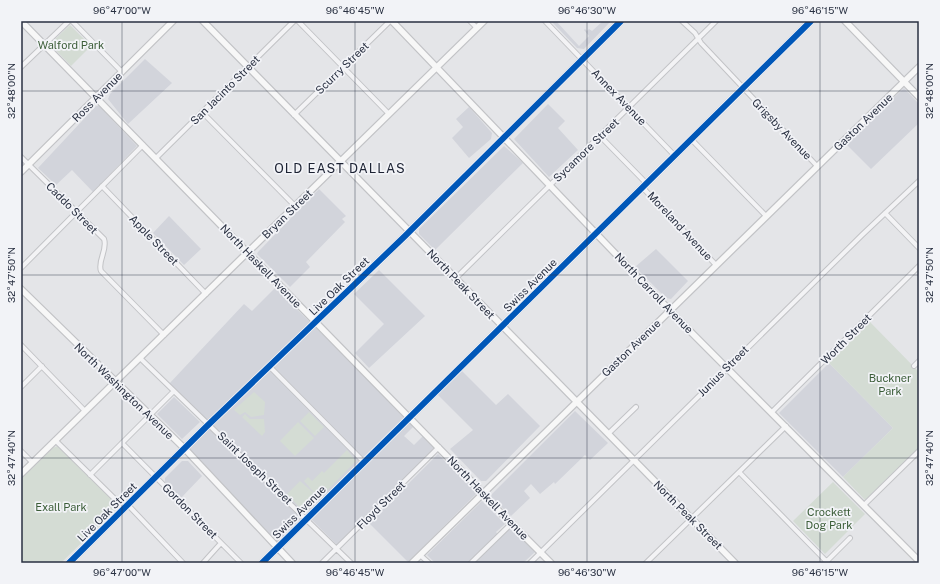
<svg xmlns="http://www.w3.org/2000/svg" width="940" height="584" viewBox="0 0 940 584" font-family="'Public Sans',sans-serif">
  <style>
    .built { fill: #d2d4db }
    .green { fill: #d4dcd4 }
    .lines { fill: none; stroke-linecap: round; stroke-linejoin: round }
    .street-casing { stroke: #c2c3c6; stroke-width: 6 }
    .secondary-casing { stroke: #c2c3c6; stroke-width: 8 }
    .street { stroke: #f3f3f5; stroke-width: 4 }
    .secondary { stroke: #f7f7f7; stroke-width: 5.5 }
    .cycleway-casing { stroke: #f2f3f7; stroke-width: 8 }
    .cycleway { stroke: #0057b8; stroke-width: 6 }
    .ticks { fill: none; stroke: #2a3142; stroke-width: 1; stroke-opacity: 0.45 }
    .labels { text-anchor: middle; dominant-baseline: central; stroke-width: 3.5; stroke-linejoin: round; paint-order: stroke }
    .park-label { font-size: 11px; fill: #3b5d38; stroke: #f2f3f7 }
    .street-label { font-size: 11px; fill: #2a3142; stroke: #f2f3f7 }
    .quarter-label { font-size: 13px; letter-spacing: 1px; fill: #1c2233; stroke: #f2f3f7 }
    .neatline { fill: none; stroke: #2a3142; stroke-width: 1.5 }
    .ticks-label { font-size: 10px; text-anchor: middle; fill: #2a3142 }
  </style>
  <rect width="100%" height="100%" fill="#e4e5e8"/>
  <!-- built -->
  <path class="built" d="M551 21H556L579 46 589 36 584 30 585 29 587 31 589 29 592 31 603 21H611L584 49 577 48Z
    M145 59 172 83 128 124 108 99 110 94Z
    M904 88 919 104V123L871 169 846 144Z
    M548 104 565 121 558 128 578 150 549 177 514 139Z
    M96 106H99L137 146 93 192 72 170 56 185 38 168Z
    M469 107 492 133 491 139 469 158 452 138 463 127 456 119Z
    M504 146 523 163 435 250 419 234V229Z
    M319 189 346 216 342 219 345 222 306 262 310 267 290 287 257 254 258 252Z
    M169 216 201 249 184 265 153 233Z
    M656 249 688 281 671 299 666 298 635 267Z
    M379 270 425 316 369 368 355 353 384 324 354 294Z
    M275 288 415 425 404 436 414 445 424 435 435 447 338 546 307 515 279 545 188 450 190 448 188 445 209 424 168 385 244 304 252 311Z
    M829 363 893 428 843 477 779 413Z
    M461 370 496 405 508 394 540 426 486 481H481L450 449 473 430 437 394Z
    M174 397 200 422 182 439 157 414Z
    M575 411 608 443 590 460 585 455 555 484 554 482 540 494 531 484 524 491 530 498 511 516 491 497 492 494Z
    M438 454 477 493 408 562 369 523Z
    M182 461H188L202 476 181 498 165 482V478Z
    M482 501 505 524 496 532 500 537 510 527 535 552 523 563H435L427 555Z"/>
  <!-- green -->
  <path class="green" d="M70 25 91 46 71 66 50 44Z
    M870 322 919 372V447L865 500 843 477 893 428 829 363Z
    M254 392 265 402 264 415 251 417 245 412 240 415 234 410Z
    M309 412 324 427 315 436 300 421Z
    M245 414 250 419H264L265 432 262 436 242 417Z
    M298 422 314 438 295 456 280 441Z
    M57 446 117 505V508L61 563H21V479L53 448Z
    M347 450 356 461 305 513 287 494 300 481 316 495 304 481 308 477 312 481 322 471 324 473Z
    M833 482 865 514 825 554 793 521Z"/>
  <g class="lines">
    <defs>
      <path id="street" d="M72 21 122 72
        M298 21 388 113
        M470 21 477 28
        M545 21 675 156
        M682 21 695 33 701 43 817 166
        M21 67 69 21
        M202 112 295 206
        M294 115 390 21
        M600 136 647 184
        M692 140 766 216
        M21 157 104 239C108 250 97 261 101 271L164 335
        M156 158 294 21
        M102 186 206 294
        M643 188 716 265
        M885 213 919 248
        M21 268 143 145
        M455 279 716 21
        M21 345 85 411
        M140 358 351 563
        M914 366 919 361
        M270 367 363 461
        M21 387 42 366
        M772 412 919 266
        M608 434 636 407
        M55 440 124 508
        M122 443 241 563
        M21 451 32 462
        M739 472 828 563
        M90 475 174 391
        M128 505 183 563
        M864 505 919 451
        M420 555 429 563
        M203 563 221 543
        M322 563 439 447
        M471 563 511 524
        M530 563 862 235 919 181
        M646 563 786 426
        M825 563 850 538"/>
      <path id="secondary" d="M21 21 478 488 487 499 551 563
        M203 21 735 563
        M392 21 680 321 919 561
        M845 21 919 97
        M21 172 173 21
        M21 289 185 449 292 563
        M21 474 484 21
        M69 563 206 427 405 236 621 21
        M262 563 811 21
        M412 563 919 67"/>
    </defs>
    <!-- street casing -->
    <use href="#street" class="street-casing"/>
    <!-- secondary casing -->
    <use href="#secondary" class="secondary-casing"/>
    <!-- street -->
    <use href="#street" class="street"/>
    <!-- secondary -->
    <use href="#secondary" class="secondary"/>
    <defs>
      <path id="cycleway" d="M69 563 206 427 405 236 621 21
        M262 563 811 21"/>
    </defs>
    <!-- cycleway casing -->
    <use href="#cycleway" class="cycleway-casing"/>
    <!-- cycleway -->
    <use href="#cycleway" class="cycleway"/>
  </g>
  <!-- ticks -->
  <path class="ticks" d="M122 21V563M355 21V563M587 21V563M820 21V563M21 91H919M21 275H919M21 458H919"/>
  <g class="labels">
    <!-- park labels -->
    <g class="park-label">
      <text x="71" y="45">Walford Park</text>
      <text x="890" y="378">Buckner<tspan x="890" dy="13">Park</tspan></text>
      <text x="61" y="507">Exall Park</text>
      <text x="829" y="512">Crockett<tspan x="829" dy="13">Dog Park</tspan></text>
    </g>
    <!-- street labels -->
    <g class="street-label">
      <text transform="translate(342 68) rotate(-44)">Scurry Street</text>
      <text transform="translate(225 90) rotate(-45)">San Jacinto Street</text>
      <text transform="translate(97 97) rotate(-45)">Ross Avenue</text>
      <text transform="translate(619 97) rotate(46)">Annex Avenue</text>
      <text transform="translate(863 122) rotate(-44)">Gaston Avenue</text>
      <text transform="translate(782 129) rotate(46)">Grigsby Avenue</text>
      <text transform="translate(586 150) rotate(-44)">Sycamore Street</text>
      <text transform="translate(72 208) rotate(45)">Caddo Street</text>
      <text transform="translate(287 214) rotate(-44)">Bryan Street</text>
      <text transform="translate(680 226) rotate(47)">Moreland Avenue</text>
      <text transform="translate(154 240) rotate(46)">Apple Street</text>
      <text transform="translate(261 266) rotate(46)">North Haskell Avenue</text>
      <text transform="translate(461 284) rotate(46)">North Peak Street</text>
      <text transform="translate(530 285) rotate(-45)">Swiss Avenue</text>
      <text transform="translate(339 286) rotate(-44)">Live Oak Street</text>
      <text transform="translate(654 293) rotate(46)">North Carroll Avenue</text>
      <text transform="translate(846 339) rotate(-45)">Worth Street</text>
      <text transform="translate(631 348) rotate(-44)">Gaston Avenue</text>
      <text transform="translate(723 371) rotate(-45)">Junius Street</text>
      <text transform="translate(124 391) rotate(44)">North Washington Avenue</text>
      <text transform="translate(255 468) rotate(44)">Saint Joseph Street</text>
      <text transform="translate(488 498) rotate(46)">North Haskell Avenue</text>
      <text transform="translate(381 505) rotate(-45)">Floyd Street</text>
      <text transform="translate(190 511) rotate(45)">Gordon Street</text>
      <text transform="translate(107 512) rotate(-45)">Live Oak Street</text>
      <text transform="translate(299 512) rotate(-45)">Swiss Avenue</text>
      <text transform="translate(688 515) rotate(45)">North Peak Street</text>
    </g>
    <!-- quarter labels -->
    <g class="quarter-label">
      <text x="340" y="168">OLD EAST DALLAS</text>
    </g>
  </g>
  <!-- border -->
  <rect width="940" height="584" fill="none" stroke="#f2f3f7" stroke-width="44"/>
  <rect x="22" y="22" width="896" height="540" class="neatline"/>
  <g class="ticks-label">
    <text x="122" y="14">96°47'00"W</text>
    <text x="355" y="14">96°46'45"W</text>
    <text x="587" y="14">96°46'30"W</text>
    <text x="820" y="14">96°46'15"W</text>
    <text transform="translate(11 91) rotate(-90)" y="4">32°48'00"N</text>
    <text transform="translate(929 91) rotate(-90)" y="4">32°48'00"N</text>
    <text transform="translate(11 275) rotate(-90)" y="4">32°47'50"N</text>
    <text transform="translate(929 275) rotate(-90)" y="4">32°47'50"N</text>
    <text transform="translate(11 458) rotate(-90)" y="4">32°47'40"N</text>
    <text transform="translate(929 458) rotate(-90)" y="4">32°47'40"N</text>
    <text x="122" y="576">96°47'00"W</text>
    <text x="355" y="576">96°46'45"W</text>
    <text x="587" y="576">96°46'30"W</text>
    <text x="820" y="576">96°46'15"W</text>
  </g>
</svg>
